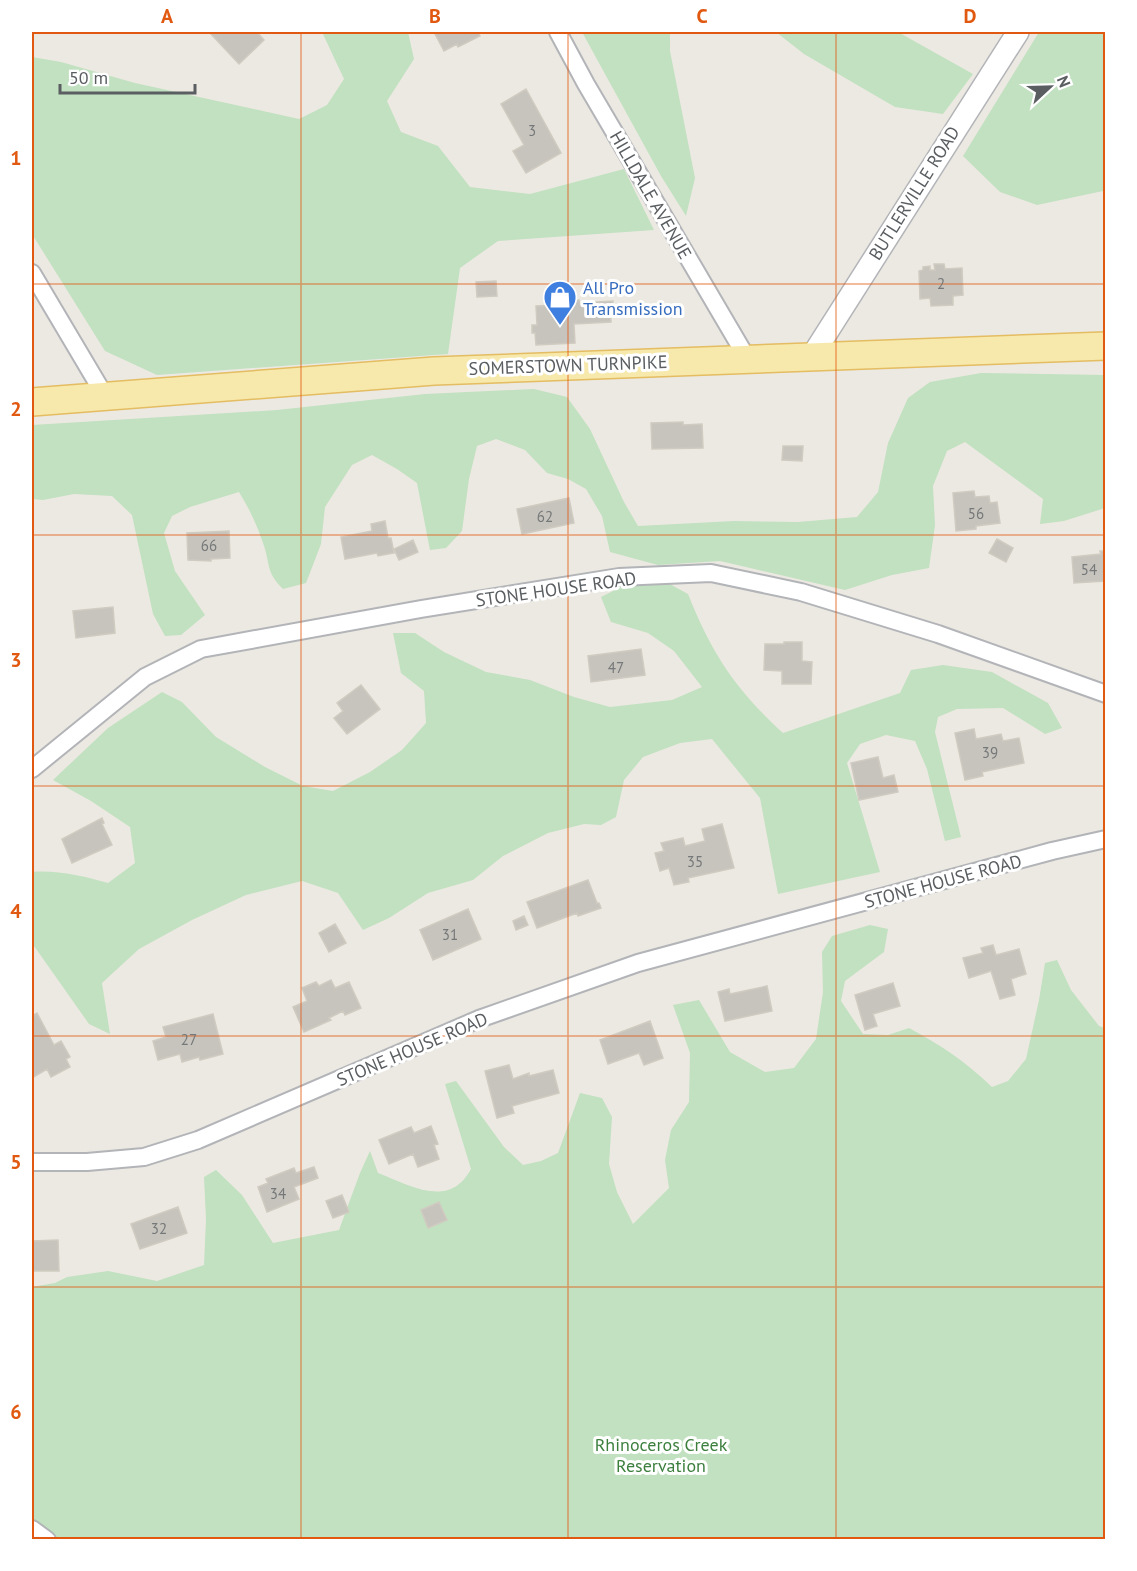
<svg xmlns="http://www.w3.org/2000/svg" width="1137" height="1571" viewBox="0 0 1137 1571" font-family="'PT Sans',sans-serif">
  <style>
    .green { fill: #c1e1c0 }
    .building { fill: #c7c4be; stroke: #d0cbc1; stroke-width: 1.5 }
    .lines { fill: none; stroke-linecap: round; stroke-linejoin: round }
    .minor-casing { stroke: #b2b4b8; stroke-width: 20 }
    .tertiary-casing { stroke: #b2b4b8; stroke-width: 24 }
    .primary-casing { stroke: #e4bc62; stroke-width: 30 }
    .minor { stroke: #fff; stroke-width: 16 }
    .tertiary { stroke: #fff; stroke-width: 21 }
    .primary { stroke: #f7e9ab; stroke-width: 27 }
    .grid { fill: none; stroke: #e15910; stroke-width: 1.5; stroke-opacity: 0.55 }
    .labels { text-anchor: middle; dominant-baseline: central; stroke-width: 6; stroke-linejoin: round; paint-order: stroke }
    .number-label { font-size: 15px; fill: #757878 }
    .street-label { font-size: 18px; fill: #5a5e61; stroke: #fff }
    .shop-label { font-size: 18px; fill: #366cbe; stroke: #fff; text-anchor: start }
    .park-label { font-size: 18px; fill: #3c7f3d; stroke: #fff }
    .neatline { fill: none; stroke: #e15910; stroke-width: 2 }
    .grid-label { font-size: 20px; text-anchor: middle; font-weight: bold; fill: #e15910 }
  </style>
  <rect width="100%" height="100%" fill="#ece9e2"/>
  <!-- green -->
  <path class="green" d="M322 32H408L414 59 387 101 401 132 438 146 470 187 530 194 624 169 654 230 498 241 460 268 448 354 157 375 105 351 32 234V57L61 62 135 83 299 119 327 105 344 79Z
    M582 32H670V51L695 178 686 216 661 176Z
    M776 32H898L973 74 943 114 895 107 804 54Z
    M1039 32H1105L1106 189 1103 191 1037 205 1000 192 963 156Z
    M981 373 1105 375V508L1064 521 1040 524 1043 499 965 442 947 451 933 486 935 525 929 568 892 575 845 590 720 561 658 565 610 552 602 516 586 489 568 479 547 473 525 450 496 439 477 446 469 479 462 531 446 548 430 550 417 483 397 469 372 455 352 465 325 507 321 544 306 583 283 589C265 571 271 565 263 543 257 525 249 508 239 492L190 507 172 516 164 533 175 571 205 615 181 635 165 636 153 614 132 515 112 496 74 494 43 500 32 499V425L277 410 425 394 534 389 567 397 590 429 624 502 638 526 734 521 798 522 857 517 878 492 888 443 908 398 930 382Z
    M666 582 688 594C712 654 735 689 783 733L900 693 911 670 943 665 992 672 1048 703 1062 728 1045 734 1003 708 957 709 938 717 935 732 961 837 945 841 927 769 915 741 886 735 860 744 847 763 880 872 778 894 760 798 712 739 680 743 643 757 624 780 616 817 601 825 584 824 548 833 503 856 473 880 428 893 389 918 363 930 338 893 302 881 246 895 192 920 139 949 102 983 110 1034 89 1024 34 946 32 945V872C58 870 82 876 108 883L135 863 130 827 91 801 53 780 108 728 162 692 182 702 216 737 265 767 303 786 333 791 370 772 402 750 426 723 424 691 401 673 393 633H415L444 652 486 672 530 680 574 697 610 707 672 700 702 687 674 651 648 633 611 622 601 597 625 585Z
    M870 925 888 929 884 952 845 981 841 1001 863 1034 888 1035 909 1028C941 1045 966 1062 992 1087L1008 1081 1026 1059 1039 1000 1045 963 1057 960 1071 990 1099 1026 1105 1028V1539L59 1540 32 1521V1287L55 1283 67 1277 108 1271 157 1281 204 1265 206 1219 204 1177 216 1170 242 1195 273 1243 339 1230 360 1173 370 1151 378 1173C410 1185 449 1210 471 1169L445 1084 456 1081 504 1147 523 1165 541 1161 558 1153 580 1093 602 1098 612 1117 609 1164 617 1192 633 1224 669 1188 665 1160 671 1130 689 1102 690 1053 673 1005 699 1000 730 1052 765 1072 794 1068 816 1039 823 992 822 952 832 936Z"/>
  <!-- building -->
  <path class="building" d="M209 32H257L264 40 239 64Z
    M434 32H478L480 36 458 47 457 44 444 51Z
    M526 89 561 153 526 173 513 151 524 145 501 104Z
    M934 264H944L945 269 962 268 963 295 953 296V305L931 306 930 298 920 299 919 271 923 270V267L930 266V270H935Z
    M496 281 497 296 477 297 476 282Z
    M579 300 580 303 613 301V305H610L611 322 574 324 575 343 536 345 535 333H532V325H537L536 306 571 304V301Z
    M683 422V425L702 424 703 448 652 449 651 423Z
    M783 446H803L802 461 782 460Z
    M974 491 975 497 989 496 990 503 997 502 1000 523 976 526V529L956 531 953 493Z
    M569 498 574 523 522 534 517 509Z
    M385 521 388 538H391L394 553 378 556 377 553 345 559 341 537 372 531 371 524Z
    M229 531 230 558 211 559V561L188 560 187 533Z
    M997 539 1013 548 1006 562 989 553Z
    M413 540 418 552 399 560 394 549Z
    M1100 551H1106V581L1074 583 1072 557 1101 554Z
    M113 607 115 633 76 638 73 611Z
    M784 642H802V661L812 662 811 684H782V671L764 670 765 644H784Z
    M641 649 645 675 591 682 588 656Z
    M361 685 380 709 347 734 334 718 343 711 337 703Z
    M974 729 976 739 1001 734 1003 741 1019 738 1024 763 982 772 983 776 965 780 955 733Z
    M878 757 883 778 894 775 898 792 859 800 851 763Z
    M102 818 104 823 102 824 112 845 72 863 62 839Z
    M722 824 734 868 688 878 689 882 674 885 669 868 660 871 655 853 664 851 661 843 683 838 685 846 705 841 702 829Z
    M588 880 597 903H599L601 908 578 916 577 913 537 928 527 902Z
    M468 909 481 939 433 960 420 930Z
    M524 916 528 925 516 930 513 921Z
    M335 924 346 943 329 952 319 933Z
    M993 945 996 955 1019 949 1026 974 1011 979 1015 995 1000 999 991 971 969 978 963 958 983 953 981 948Z
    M331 980 335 988 349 982 361 1008 345 1015 343 1011 329 1018 331 1020 304 1032 293 1007 307 1001 302 988 316 982 319 986Z
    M893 983 900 1006 873 1014 877 1026 865 1030 855 995Z
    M767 986 772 1011 725 1021 718 992 729 989 730 994Z
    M32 1010 34 1015 37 1013 54 1045 61 1041 70 1057 66 1059 70 1067 51 1077 47 1069 32 1078Z
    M213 1014 223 1054 200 1060 199 1057 182 1062 180 1054 158 1060 153 1041 166 1037 163 1027Z
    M650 1021 663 1058 644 1065 639 1053 608 1064 600 1040Z
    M509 1065 513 1079 529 1073V1076L553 1070 559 1093 512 1106 514 1113 497 1118 485 1071Z
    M431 1126 438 1144 434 1145 439 1159 418 1167 413 1154 389 1164 379 1140 411 1127 414 1133Z
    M314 1167 318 1178 294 1187 299 1199 267 1212 258 1187 268 1183 266 1179 294 1168 296 1173Z
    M342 1195 349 1212 333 1218 326 1201Z
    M439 1202 447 1220 428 1228 421 1210Z
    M178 1207 187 1233 140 1249 131 1224Z
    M58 1240 59 1271H32V1241Z"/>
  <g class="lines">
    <defs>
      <path id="minor" d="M558 32 586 84 747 358
        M32 273 105 396
        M32 769 145 677 201 649 421 609 619 577 711 573 801 592 938 634 1106 694
        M32 1162H87L144 1157 198 1140 479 1019 638 963 1052 851 1106 839
        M32 1529 47 1540"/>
      <path id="tertiary" d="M812 356 1018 32"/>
      <path id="primary" d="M32 402 434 371 1106 346"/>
    </defs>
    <!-- minor casing -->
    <use href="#minor" class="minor-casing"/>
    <!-- tertiary casing -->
    <use href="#tertiary" class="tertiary-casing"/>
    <!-- primary casing -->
    <use href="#primary" class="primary-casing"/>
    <!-- minor -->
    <use href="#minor" class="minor"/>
    <!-- tertiary -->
    <use href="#tertiary" class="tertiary"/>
    <!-- primary -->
    <use href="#primary" class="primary"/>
  </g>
  <!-- grid -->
  <path class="grid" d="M301 32V1540M568 32V1540M836 32V1540M32 284H1106M32 535H1106M32 786H1106M32 1036H1106M32 1287H1106"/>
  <!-- icons -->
  <defs>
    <symbol id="shop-pin" viewBox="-11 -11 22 30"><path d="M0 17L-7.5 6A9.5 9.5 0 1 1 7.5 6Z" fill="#3f7fe0" stroke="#fff"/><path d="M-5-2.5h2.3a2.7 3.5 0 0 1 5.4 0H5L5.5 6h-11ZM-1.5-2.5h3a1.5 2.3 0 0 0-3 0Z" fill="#fff"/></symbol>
  </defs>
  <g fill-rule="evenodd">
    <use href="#shop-pin" x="541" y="278" width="38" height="52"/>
  </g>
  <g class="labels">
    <!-- number labels -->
    <g class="number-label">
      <text x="532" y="130">3</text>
      <text x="941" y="283">2</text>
      <text x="976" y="513">56</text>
      <text x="545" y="516">62</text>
      <text x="209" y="545">66</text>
      <text x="1089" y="569">54</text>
      <text x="616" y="667">47</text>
      <text x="990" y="752">39</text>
      <text x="695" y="861">35</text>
      <text x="450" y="934">31</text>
      <text x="189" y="1039">27</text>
      <text x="278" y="1193">34</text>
      <text x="159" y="1228">32</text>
    </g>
    <!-- street labels -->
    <g class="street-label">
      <text transform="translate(914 193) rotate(-58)">BUTLERVILLE ROAD</text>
      <text transform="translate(651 195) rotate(60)">HILLDALE AVENUE</text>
      <text transform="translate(568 365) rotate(-2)">SOMERSTOWN TURNPIKE</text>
      <text transform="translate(556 589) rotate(-8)">STONE HOUSE ROAD</text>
      <text transform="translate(943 881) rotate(-15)">STONE HOUSE ROAD</text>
      <text transform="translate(412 1049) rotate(-23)">STONE HOUSE ROAD</text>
    </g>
    <!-- shop labels -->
    <g class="shop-label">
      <text x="583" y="287">All Pro<tspan x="583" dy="21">Transmission</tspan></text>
    </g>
    <!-- park labels -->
    <g class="park-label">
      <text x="661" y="1444">Rhinoceros Creek<tspan x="661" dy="21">Reservation</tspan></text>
    </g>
  </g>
  <!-- border -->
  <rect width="1137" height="1571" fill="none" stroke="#ffffff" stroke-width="66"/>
  <!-- north arrow -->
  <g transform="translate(1050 87) rotate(68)" stroke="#ffffff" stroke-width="4.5" paint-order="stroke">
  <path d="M0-4.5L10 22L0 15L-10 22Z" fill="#5a5e61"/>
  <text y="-9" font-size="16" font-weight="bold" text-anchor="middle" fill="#5a5e61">N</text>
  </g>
  <!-- scale -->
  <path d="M60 84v9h135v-9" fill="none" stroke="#5a5e61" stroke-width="3"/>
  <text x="69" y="84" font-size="18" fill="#5a5e61" stroke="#ffffff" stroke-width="4.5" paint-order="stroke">50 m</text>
  <rect x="33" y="33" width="1071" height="1505" class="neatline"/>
  <g class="grid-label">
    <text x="167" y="23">A</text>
    <text x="435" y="23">B</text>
    <text x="702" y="23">C</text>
    <text x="970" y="23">D</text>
    <text x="16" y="165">1</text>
    <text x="16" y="416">2</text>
    <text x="16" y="667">3</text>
    <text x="16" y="918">4</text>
    <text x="16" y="1169">5</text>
    <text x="16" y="1419">6</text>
  </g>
</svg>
